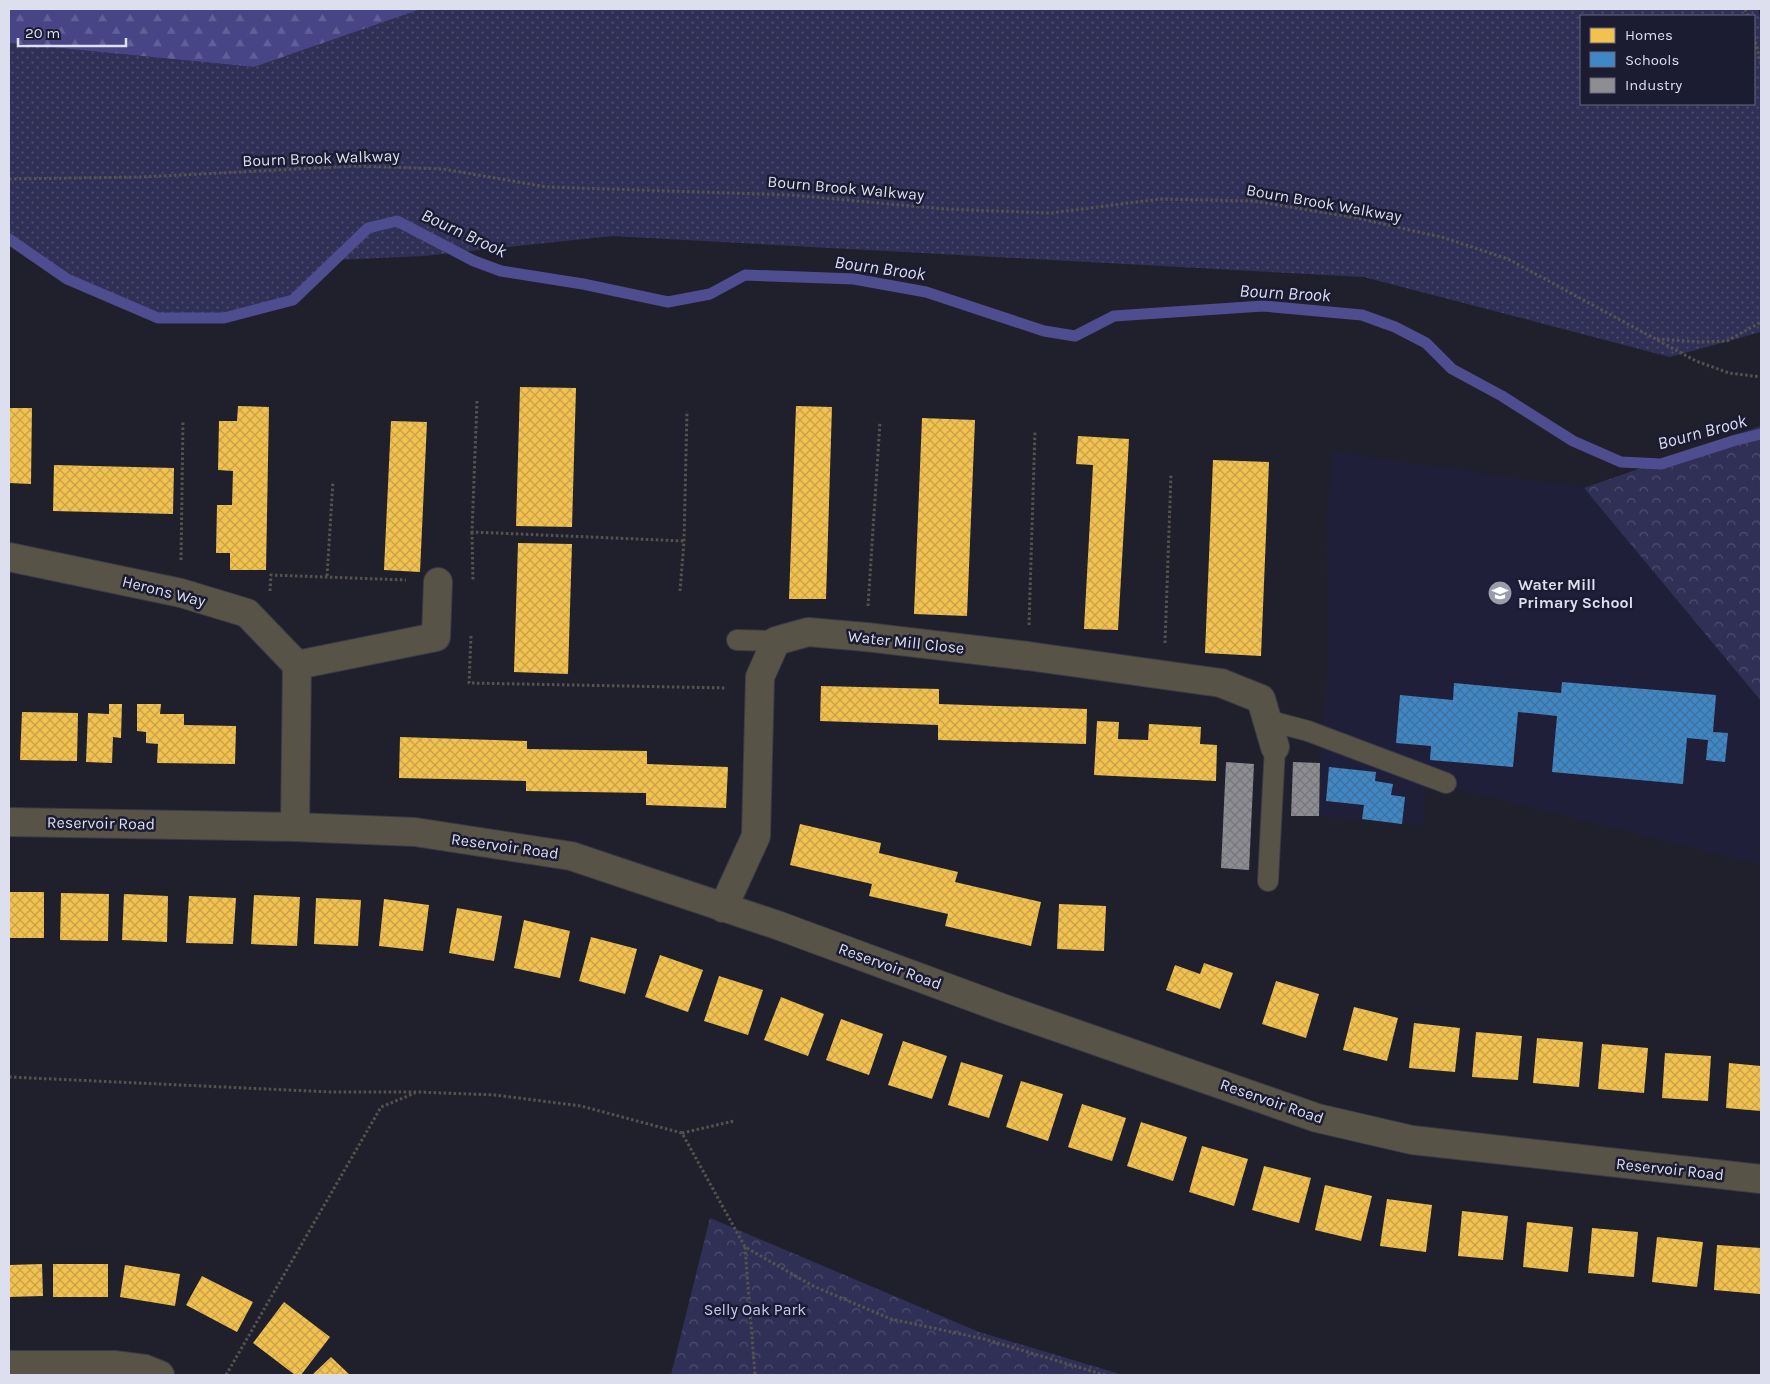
<svg xmlns="http://www.w3.org/2000/svg" width="1770" height="1384" viewBox="0 0 1770 1384" font-family="Karla,sans-serif">
  <style>
    .built { fill: #201f3a }
    .grass { fill: url(#grass-dots); fill-rule: evenodd }
    .forest { fill: url(#forest-firs) }
    .park { fill: url(#park-crowns) }
    .homes { fill: url(#homes-cross-hatch) }
    .schools { fill: url(#schools-cross-hatch) }
    .industry { fill: url(#industry-cross-hatch) }
    .lines { fill: none; stroke-linecap: round; stroke-linejoin: round }
    .stream { stroke: #4e4d90; stroke-width: 11 }
    .service-casing { stroke: #3b3b47; stroke-width: 22 }
    .minor-casing { stroke: #3b3b47; stroke-width: 30 }
    .path { stroke: #57534c; stroke-width: 3; stroke-dasharray: 2.5 2.5; stroke-linecap: butt }
    .service { stroke: #585347; stroke-width: 20 }
    .minor { stroke: #585347; stroke-width: 28 }
    .labels { text-anchor: middle; dominant-baseline: central; stroke-width: 5; stroke-linejoin: round; paint-order: stroke }
    .street-label { font-size: 16px; fill: #dddeee; stroke: #1b1b32 }
    .poi-label { font-size: 16px; font-weight: bold; fill: #dddeee; stroke: #1b1b32; text-anchor: start }
    .park-label { font-size: 16px; fill: #c6c9f2; stroke: #1b1b32 }
    .water-label { font-size: 18px; font-style: italic; fill: #dadcf1; stroke: #1b1b32 }
  </style>
  <defs>
    <pattern id="grass-dots" width="8" height="8" patternUnits="userSpaceOnUse" patternTransform="scale(1.25)"><rect width="8" height="8" fill="#303057"/><path d="M2 2h.1M6 6h.1" fill="none" stroke="#4e4e6f" stroke-width="1.8" stroke-linecap="round"/></pattern>
    <pattern id="forest-firs" width="22" height="20" patternUnits="userSpaceOnUse" patternTransform="scale(1.25)"><rect width="22" height="20" fill="#474585"/><path d="M5 1l3.5 6h-7zM16 11l3.5 6h-7z" fill="#615f97"/></pattern>
    <pattern id="park-crowns" width="20" height="18" patternUnits="userSpaceOnUse" patternTransform="scale(1.25)"><rect width="20" height="18" fill="#303057"/><path d="M2 6a3 3 0 1 1 6 0M12 15a3 3 0 1 1 6 0" fill="none" stroke="#4e4e6f"/></pattern>
    <pattern id="homes-cross-hatch" width="8" height="8" patternUnits="userSpaceOnUse" patternTransform="scale(1.25)"><rect width="8" height="8" fill="#f2c14e"/><path d="M0 0l8 8M0 8l8-8" fill="none" stroke="#c6a24c"/></pattern>
    <pattern id="schools-cross-hatch" width="8" height="8" patternUnits="userSpaceOnUse" patternTransform="scale(1.25)"><rect width="8" height="8" fill="#3f88c5"/><path d="M0 0l8 8M0 8l8-8" fill="none" stroke="#407099"/></pattern>
    <pattern id="industry-cross-hatch" width="8" height="8" patternUnits="userSpaceOnUse" patternTransform="scale(1.25)"><rect width="8" height="8" fill="#8d8d92"/><path d="M0 0l8 8M0 8l8-8" fill="none" stroke="#76777c"/></pattern>
  </defs>
  <rect width="100%" height="100%" fill="#20202d"/>
  <!-- built -->
  <path class="built" d="M1334 452 1584 488 1761 701V865L1425 781 1424 825 1319 816 1320 763 1328 672 1327 515Z"/>
  <!-- grass -->
  <path class="grass" d="M421 9H1758L1761 22V332L1670 357 1364 277 612 236 424 256 334 260 293 300 224 318H158L9 245V43L254 67ZM1581 16H1754V104H1581Z"/>
  <!-- forest -->
  <path class="forest" d="M9 9H421L254 67 9 43Z"/>
  <!-- park -->
  <path class="park" d="M1761 426V701L1584 488Z
    M710 1218 979 1332 1123 1375H671Z"/>
  <!-- homes -->
  <path class="homes" d="M520 387 576 388 572 527 516 526Z
    M238 406 269 407 266 570H230V553H216L217 505H232L233 471 218 470 219 421H237Z
    M796 406 832 407 826 599H789Z
    M9 408H32L31 484 9 483Z
    M922 418 975 420 967 616 914 614Z
    M391 421 427 422 420 572 384 570Z
    M1078 436 1129 439 1118 630 1084 629 1093 465 1076 464Z
    M1213 460 1269 462 1261 656 1205 653Z
    M54 465 174 468 173 514 53 511Z
    M518 543 572 544 568 674 514 672Z
    M821 686 939 689V704L1087 709 1086 744 938 740V725L820 721Z
    M109 704H122L121 738 113 737 112 763 86 762 88 713 109 714Z
    M137 704H161L160 714H184V725L236 726 235 764 157 763 158 744 146 743V732L137 731Z
    M22 712 78 713 77 761 20 760Z
    M1097 721 1119 722 1118 739 1148 740 1149 724 1201 727 1200 744 1217 745 1216 781 1094 775Z
    M400 737 527 741V749L647 751V764L728 767 726 808 646 805V793L526 791V781L399 778Z
    M800 824 881 843 879 853 958 872 955 882 1041 902 1031 946 945 926 948 914 869 896 872 884 790 865Z
    M9 892H44V938H9Z
    M61 893 109 894 108 941 60 940Z
    M124 894 168 896 167 942 122 940Z
    M254 895 300 897 297 946 251 944Z
    M189 896 236 898 233 944 186 943Z
    M316 898 361 900 358 946 314 944Z
    M384 899 429 905 423 951 379 946Z
    M1059 904 1106 906 1104 951 1057 949Z
    M457 908 502 916 494 961 449 953Z
    M524 920 570 931 560 978 514 968Z
    M591 937 637 949 625 994 579 981Z
    M660 955 703 970 688 1012 645 997Z
    M1204 963 1233 973 1220 1009 1166 990 1175 965 1200 974Z
    M719 976 763 990 748 1035 704 1021Z
    M1276 981 1319 994 1306 1038 1262 1024Z
    M781 997 824 1014 808 1056 764 1040Z
    M1354 1007 1398 1018 1387 1061 1343 1050Z
    M841 1019 883 1034 869 1075 826 1060Z
    M1414 1023 1460 1028 1455 1072 1409 1068Z
    M1476 1032 1522 1036 1518 1080 1472 1077Z
    M1537 1038 1583 1042 1579 1087 1533 1083Z
    M903 1041 947 1056 932 1099 888 1085Z
    M1602 1044 1648 1048 1644 1093 1598 1089Z
    M1665 1053 1711 1056 1708 1101 1662 1098Z
    M961 1062 1003 1075 989 1118 948 1105Z
    M1729 1063 1761 1066V1111L1726 1108Z
    M1021 1081 1063 1094 1048 1141 1006 1127Z
    M1082 1104 1126 1118 1112 1161 1068 1147Z
    M1141 1122 1187 1137 1173 1181 1127 1166Z
    M1202 1146 1248 1159 1234 1206 1189 1192Z
    M1264 1166 1311 1178 1299 1223 1252 1210Z
    M1325 1185 1372 1196 1361 1241 1315 1230Z
    M1387 1199 1432 1205 1426 1252 1380 1246Z
    M1462 1211 1508 1216 1503 1260 1458 1256Z
    M1527 1222 1573 1227 1568 1272 1523 1267Z
    M1592 1228 1638 1232 1634 1277 1588 1273Z
    M1657 1237 1703 1242 1697 1287 1652 1282Z
    M1717 1245 1761 1248 1760 1294 1714 1290Z
    M42 1264 43 1296 9 1297V1265Z
    M53 1264H108V1297H53Z
    M125 1265 180 1274 175 1306 120 1297Z
    M202 1276 253 1302 237 1332 186 1305Z
    M284 1302 330 1337 301 1375H295L253 1343Z
    M331 1357 350 1375H312Z"/>
  <!-- schools -->
  <path class="schools" d="M1562 682 1716 695 1713 732 1728 733 1725 762 1706 760 1708 740 1687 738 1683 784 1552 772 1557 716 1518 712 1513 767 1430 760 1431 746 1396 743 1400 695 1453 700 1454 683 1561 693Z
    M1329 767 1376 772 1375 781 1393 784 1391 795 1405 797 1402 824 1362 819 1364 805 1326 801Z"/>
  <!-- industry -->
  <path class="industry" d="M1226 762 1254 764 1249 870 1221 868Z
    M1293 762 1320 763 1319 816H1291Z"/>
  <g class="lines">
    <!-- stream -->
    <path class="stream" d="M9 239 67 279 158 318H224L293 300 368 228 397 221 474 261 501 271 583 284 668 302 710 294 745 275 854 279 926 292 1044 331 1075 336 1114 316 1263 306 1362 315 1395 327 1426 343 1452 369 1502 396 1573 441 1621 462 1661 464 1736 440 1761 434"/>
    <defs>
      <path id="service" d="M737 640 776 641
        M1267 720 1308 731 1446 783
        M1268 881 1275 747"/>
      <path id="minor" d="M9 557 181 593 247 613 297 665
        M9 822 295 827 415 832 571 856 777 925 1002 1008 1317 1118 1412 1140 1761 1179
        M295 827 297 665 436 637 438 582
        M723 908 756 836 760 677 776 641 808 632 866 637 1028 656 1221 683 1261 699 1275 747
        M9 1365H114L145 1369 160 1375"/>
    </defs>
    <!-- service casing -->
    <use href="#service" class="service-casing"/>
    <!-- minor casing -->
    <use href="#minor" class="minor-casing"/>
    <!-- path -->
    <path class="path" d="M1745 9 1748 16
      M1754 37 1761 63
      M9 179 141 177 357 166 443 169 547 187 792 195 944 209 1051 213 1160 199 1254 201 1357 218 1445 238 1508 259 1696 361 1729 373 1761 377
      M1657 339 1700 342 1727 341 1761 322
      M477 401 472 532 684 541
      M472 532 473 582
      M181 560 183 421
      M327 576 333 481
      M270 591 271 575 406 580
      M680 591 684 541 687 411
      M868 606 880 422
      M1029 625 1035 431
      M471 636 469 683 727 688
      M1165 643 1171 474
      M9 1077 331 1092H418L495 1095 581 1106 682 1133 745 1247 813 1286 891 1319 984 1339 1105 1375
      M682 1133 734 1121
      M745 1247 755 1375
      M226 1375 381 1107 415 1093"/>
    <!-- service -->
    <use href="#service" class="service"/>
    <!-- minor -->
    <use href="#minor" class="minor"/>
  </g>
  <!-- icons -->
  <defs>
    <symbol id="school-disc" viewBox="-11 -11 22 22"><circle r="9.5" fill="#9b9caa" stroke="#1b1b32"/><path d="M0-5L7-2L0 1L-7-2ZM-4 1L0 2.5L4 1V4Q0 6-4 4Z" fill="#fff"/></symbol>
  </defs>
  <g fill-rule="evenodd">
    <use href="#school-disc" x="1486" y="579" width="28" height="28"/>
  </g>
  <g class="labels">
    <!-- street labels -->
    <g class="street-label">
      <text transform="translate(321 158) rotate(-2)">Bourn Brook Walkway</text>
      <text transform="translate(846 188) rotate(5)">Bourn Brook Walkway</text>
      <text transform="translate(1324 203) rotate(10)">Bourn Brook Walkway</text>
      <text transform="translate(164 591) rotate(14)">Herons Way</text>
      <text transform="translate(906 642) rotate(6)">Water Mill Close</text>
      <text transform="translate(101 823) rotate(1)">Reservoir Road</text>
      <text transform="translate(505 846) rotate(8)">Reservoir Road</text>
      <text transform="translate(890 966) rotate(20)">Reservoir Road</text>
      <text transform="translate(1272 1101) rotate(19)">Reservoir Road</text>
      <text transform="translate(1670 1169) rotate(6)">Reservoir Road</text>
    </g>
    <!-- poi labels -->
    <g class="poi-label">
      <text x="1518" y="584">Water Mill<tspan x="1518" dy="18">Primary School</tspan></text>
    </g>
    <!-- park labels -->
    <g class="park-label">
      <text x="755" y="1309">Selly Oak Park</text>
    </g>
    <!-- water labels -->
    <g class="water-label">
      <text transform="translate(464 233) rotate(25)">Bourn Brook</text>
      <text transform="translate(880 268) rotate(8)">Bourn Brook</text>
      <text transform="translate(1285 293) rotate(3)">Bourn Brook</text>
      <text transform="translate(1702 432) rotate(-15)">Bourn Brook</text>
    </g>
  </g>
  <!-- border -->
  <rect width="1770" height="1384" fill="none" stroke="#dddeee" stroke-width="20"/>
  <!-- legend -->
  <rect x="1580" y="15" width="175" height="90" fill="#1b1b32" stroke="#69697d"/>
  <rect x="1590" y="28" width="25" height="15" fill="#f2c14e" stroke="#69697d"/>
  <text x="1625" y="40" font-size="15" fill="#dddeee">Homes</text>
  <rect x="1590" y="52" width="25" height="15" fill="#3f88c5" stroke="#69697d"/>
  <text x="1625" y="65" font-size="15" fill="#dddeee">Schools</text>
  <rect x="1590" y="78" width="25" height="15" fill="#8d8d92" stroke="#69697d"/>
  <text x="1625" y="90" font-size="15" fill="#dddeee">Industry</text>
  <!-- scale -->
  <path d="M18 38v8h108v-8" fill="none" stroke="#dddeee" stroke-width="2.5"/>
  <text x="25" y="38" font-size="15" fill="#dddeee" stroke="#1b1b32" stroke-width="4" paint-order="stroke">20 m</text>
</svg>
